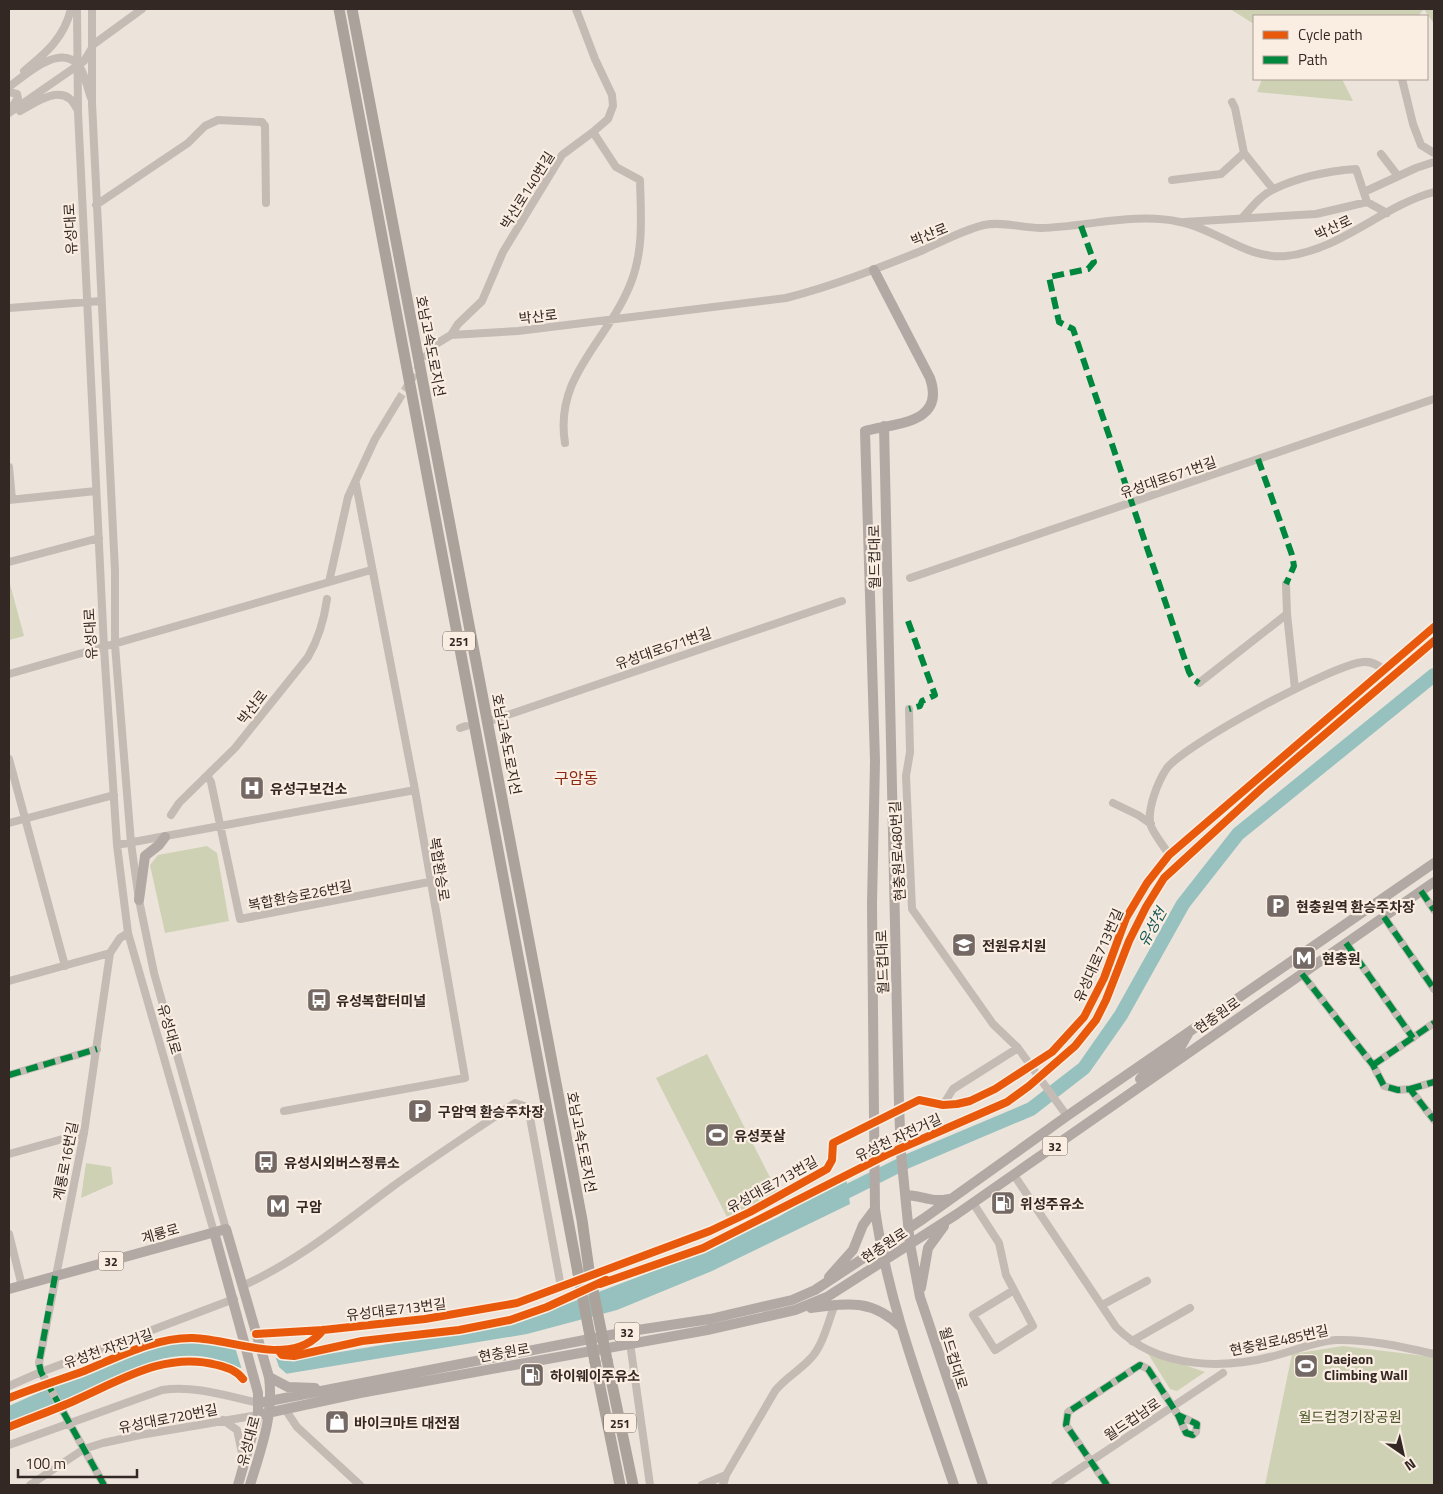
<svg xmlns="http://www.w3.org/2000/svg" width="1443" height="1494" viewBox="0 0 1443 1494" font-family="'Titillium Web','Noto Sans KR',sans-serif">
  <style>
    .green { fill: #ced1b4 }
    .water { fill: #96c1be }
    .pier { fill: #ece3db }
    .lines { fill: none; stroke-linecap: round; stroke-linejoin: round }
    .river { stroke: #96c1be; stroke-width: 14 }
    .minor-tunnel { stroke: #c7beb6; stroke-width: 8; stroke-dasharray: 8 4; stroke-linecap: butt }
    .minor { stroke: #c4bbb5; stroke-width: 8 }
    .major { stroke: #b3a9a4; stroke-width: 10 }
    .highway { stroke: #aaa29b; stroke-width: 11 }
    .major-bridge { stroke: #b3a9a4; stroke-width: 10 }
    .highway-bridge { stroke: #aaa29b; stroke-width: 11 }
    .quiet { stroke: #00873e; stroke-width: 6; stroke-dasharray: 12 6; stroke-linecap: butt }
    .cycleway-casing { stroke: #faede1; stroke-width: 11 }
    .cycleway { stroke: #e8590c; stroke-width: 8 }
    .labels { text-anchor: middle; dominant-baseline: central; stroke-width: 4.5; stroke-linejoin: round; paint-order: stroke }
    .shield { fill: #faede1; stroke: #6f635d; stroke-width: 1 }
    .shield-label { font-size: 12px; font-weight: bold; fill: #342824 }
    .street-label { font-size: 14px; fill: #342824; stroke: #faede1 }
    .poi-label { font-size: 14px; font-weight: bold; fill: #342824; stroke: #faede1; text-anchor: start }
    .park-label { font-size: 14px; fill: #465426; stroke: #faede1 }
    .water-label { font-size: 15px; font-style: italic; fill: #165859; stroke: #faede1 }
    .quarter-label { font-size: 16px; fill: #8a2b16; stroke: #faede1 }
  </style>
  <rect width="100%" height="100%" fill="#ece3db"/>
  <!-- green -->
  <path class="green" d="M1230 9H1434V24L1424 9 1418 16H1254V24Z
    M1262 79H1342L1353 101 1257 92Z
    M10 584 24 636 9 640V585Z
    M207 846 217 853 229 921 165 933 150 865 158 855Z
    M707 1054 778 1193 728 1219 656 1078Z
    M86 1163 111 1167 113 1184 81 1198Z
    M1343 1346 1434 1357V1485H1265L1292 1354Z
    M1147 1352 1205 1372 1177 1391 1170 1389Z"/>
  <!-- water -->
  <path class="water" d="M846 1177 850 1204 712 1271 617 1310 527 1334 285 1374C275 1373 264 1374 254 1371 224 1364 196 1355 166 1360L9 1424V1406L82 1373 146 1349 176 1340 244 1348 286 1361 520 1322 706 1251 778 1217Z"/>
  <!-- pier -->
  <path class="pier" d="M234 1344 275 1355 279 1367 289 1376 255 1374 242 1370Z"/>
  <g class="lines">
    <!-- river -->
    <path class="river" d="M832 1199 908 1161 1031 1109 1084 1068 1121 1015 1183 904 1238 834 1434 675"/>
    <!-- minor-tunnel -->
    <path class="minor-tunnel" d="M398 401 421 364"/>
    <!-- minor -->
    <path class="minor" d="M77 9 78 112 104 648 117 845 128 933 214 1232
      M92 9V103L115 571V645L131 843 139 900 154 973 226 1229
      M94 44 142 9
      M24 71C46 53 64 38 71 9
      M1402 79 1413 124 1421 145 1434 153
      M9 87C25 75 61 42 79 66 85 74 87 87 91 98
      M9 92 17 94 18 98 12 107
      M1232 102 1235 108 1244 153 1273 189
      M20 111C38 101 65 81 77 109
      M9 113 84 61 92 48
      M1381 154 1398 176
      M1172 180 1221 174 1244 153
      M1364 192 1416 168 1434 162
      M96 205 188 143 205 126 218 120 262 122 265 126 266 203
      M1243 217C1252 207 1261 195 1274 189 1299 177 1329 171 1356 169L1367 202
      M1184 222 1316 214 1367 202 1387 213
      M9 308 101 301
      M451 335 458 324 482 301 503 252 562 155 593 132 608 119 613 106 612 95 595 59 576 9
      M426 356 436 344 451 335 518 331 786 298C833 286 876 269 921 251 941 242 963 230 984 225 1003 221 1022 228 1041 228 1086 227 1135 212 1180 222 1217 229 1247 260 1286 256 1341 250 1382 206 1434 192
      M565 443C554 376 607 342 630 285 644 251 641 217 640 180L616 167 593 132
      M9 467 12 499
      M9 500 96 491
      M9 562 99 538
      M910 578 1434 399
      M329 582 348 497 375 439 398 401
      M1286 584 1287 614 1295 689
      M9 674 371 570
      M1199 683 1287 614
      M909 709 910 752 906 776 912 909 993 1024 1018 1048 1067 1116
      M493 720 842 601
      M460 728 466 726
      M9 759 65 966
      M208 777 211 782 240 919 429 882
      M1113 803 1138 815 1151 824
      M171 815 179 803 235 748 308 657C319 638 324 621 327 599
      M9 823 114 795
      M117 845 415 790
      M1169 855C1164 846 1155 836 1151 826 1146 811 1158 781 1167 768 1187 743 1332 665 1363 662 1372 661 1378 665 1384 670
      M1421 891 1434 910
      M1384 917 1434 989
      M1346 943 1413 1038
      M1302 974 1373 1065 1384 1086 1398 1090 1410 1089 1434 1120
      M9 981 110 953
      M1373 1065 1434 1023
      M9 1075 97 1049
      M1410 1089 1434 1082
      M943 1105 953 1089 1018 1048
      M284 1111 465 1078 415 790 356 484
      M9 1154 84 1133
      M1014 1175 1116 1327C1158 1370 1227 1370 1281 1354 1300 1349 1316 1341 1336 1340 1369 1339 1403 1347 1434 1354
      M973 1203 999 1243 1006 1275 1014 1290
      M9 1234 22 1286
      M242 1286C297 1262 345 1222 392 1187 432 1158 474 1131 515 1103L527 1107 529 1112 561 1287
      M1014 1290 1033 1326 995 1350 973 1315Z
      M1102 1305 1147 1281
      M256 1334 323 1330 425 1319 517 1303 710 1231 750 1212 827 1169 832 1160 833 1143 919 1100 943 1105 957 1104 970 1101 995 1089 1052 1052 1084 1017 1104 978 1126 918 1147 883 1169 855 1434 627
      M1132 1341 1190 1308
      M630 1343 650 1485
      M9 1386 41 1372 234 1299
      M285 1409 297 1427 360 1485
      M223 1420 237 1430 244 1462
      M9 1445 162 1390C195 1385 227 1396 259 1403
      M30 1485 84 1449 103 1443 140 1435 258 1415
      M104 1485 41 1372 39 1363 84 1133 110 953 120 938 128 933
      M702 1485 726 1475
      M723 1485 726 1475 775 1391C785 1378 799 1371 810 1359 823 1346 828 1322 835 1304
      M1055 1485 1223 1373
      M1107 1485 1066 1425 1068 1412 1140 1365 1148 1369 1178 1415 1186 1433 1193 1435 1196 1432 1197 1424 1178 1415"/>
    <!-- major -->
    <path class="major" d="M884 426 899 1105
      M139 900 145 856 159 845 165 837
      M1151 1079 1146 1081 1140 1079 1148 1069 1180 1048 1188 1034
      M874 1116 872 904 875 761 865 431C895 423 946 424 930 378L874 270
      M901 1153 910 1244 920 1297 983 1485
      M905 1195C921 1195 932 1203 948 1199
      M875 1209C888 1304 924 1395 954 1485
      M214 1232 258 1393V1415L238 1485
      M829 1277 853 1250 863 1225 875 1209
      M921 1288 928 1248 944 1226
      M9 1289 226 1229 269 1377C274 1415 261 1449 250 1485
      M811 1308C849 1303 872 1299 901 1327
      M269 1377 288 1387 315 1388
      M259 1403 631 1331 710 1319 792 1300 815 1290 923 1219 1067 1116 1434 863
      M258 1415 360 1393 707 1330 795 1310 827 1297 957 1214 1434 882"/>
    <!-- highway -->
    <path class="highway" d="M339 9 578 1273
      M352 9 582 1220 589 1270
      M607 1360 633 1485
      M595 1362 620 1485"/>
    <!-- major-bridge -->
    <path class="major-bridge" d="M899 1105 901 1153
      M874 1116 875 1209"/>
    <!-- highway-bridge -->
    <path class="highway-bridge" d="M589 1270 607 1360
      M578 1273 595 1362"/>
    <!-- quiet -->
    <path class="quiet" d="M1081 226 1094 262 1088 269 1049 277 1059 322 1073 329 1189 672 1193 679 1199 683
      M1258 459 1292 555 1294 566 1286 584
      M908 621 935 695 922 701 920 706 909 709
      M1421 891 1434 910
      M1384 917 1434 989
      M1346 943 1413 1038
      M1302 974 1373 1065 1384 1086 1398 1090 1410 1089 1434 1120
      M1373 1065 1434 1023
      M9 1075 97 1049
      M1410 1089 1434 1082
      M55 1276 39 1363 41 1372 104 1485
      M1107 1485 1066 1425 1068 1412 1140 1365 1148 1369 1178 1415 1186 1433 1193 1435 1196 1432 1197 1424 1178 1415"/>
    <defs>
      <path id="cycleway" d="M600 1284 703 1248 890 1153 1007 1102 1029 1086 1075 1046 1096 1020 1106 1000 1129 941 1146 907 1164 878 1262 788 1434 641
        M256 1334 323 1330 425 1319 517 1303 710 1231 750 1212 827 1169 832 1160 833 1143 919 1100 943 1105 957 1104 970 1101 995 1089 1052 1052 1084 1017 1104 978 1126 918 1147 883 1169 855 1434 627
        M278 1350 282 1355 294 1356 362 1341 459 1330 510 1320 547 1307 606 1280
        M9 1398C34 1388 59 1380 84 1371 118 1357 156 1337 193 1338 234 1339 293 1369 323 1330
        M9 1427C31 1418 54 1410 76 1400 121 1380 166 1351 217 1365 228 1368 236 1370 243 1379"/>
    </defs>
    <!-- cycleway casing -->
    <use href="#cycleway" class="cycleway-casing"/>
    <!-- cycleway -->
    <use href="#cycleway" class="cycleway"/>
  </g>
  <!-- icons -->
  <defs>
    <symbol id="hospital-square" viewBox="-11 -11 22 22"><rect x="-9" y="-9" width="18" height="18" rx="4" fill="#746964" stroke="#faede1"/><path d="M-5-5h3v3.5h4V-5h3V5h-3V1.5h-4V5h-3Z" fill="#fff"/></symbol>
    <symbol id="parking-square" viewBox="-11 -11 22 22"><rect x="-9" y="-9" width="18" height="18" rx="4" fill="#746964" stroke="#faede1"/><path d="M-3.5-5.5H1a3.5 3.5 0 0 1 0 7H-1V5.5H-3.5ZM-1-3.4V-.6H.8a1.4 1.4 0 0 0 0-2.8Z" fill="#fff"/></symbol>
    <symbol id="school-square" viewBox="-11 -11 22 22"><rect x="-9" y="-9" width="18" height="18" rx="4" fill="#746964" stroke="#faede1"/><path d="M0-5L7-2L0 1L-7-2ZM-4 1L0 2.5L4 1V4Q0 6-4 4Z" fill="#fff"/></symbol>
    <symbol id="metro-square" viewBox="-11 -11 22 22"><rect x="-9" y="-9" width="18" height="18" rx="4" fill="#746964" stroke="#faede1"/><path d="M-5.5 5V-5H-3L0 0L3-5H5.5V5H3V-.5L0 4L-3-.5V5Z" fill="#fff"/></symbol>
    <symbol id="bus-square" viewBox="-11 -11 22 22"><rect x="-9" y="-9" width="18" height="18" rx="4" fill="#746964" stroke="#faede1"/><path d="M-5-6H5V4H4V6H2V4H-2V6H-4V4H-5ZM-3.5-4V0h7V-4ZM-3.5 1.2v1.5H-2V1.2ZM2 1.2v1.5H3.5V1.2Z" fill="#fff"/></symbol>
    <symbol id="stadium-square" viewBox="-11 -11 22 22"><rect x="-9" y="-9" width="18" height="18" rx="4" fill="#746964" stroke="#faede1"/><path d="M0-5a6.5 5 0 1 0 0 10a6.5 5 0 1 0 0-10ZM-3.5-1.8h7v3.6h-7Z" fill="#fff"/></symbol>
    <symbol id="fuel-square" viewBox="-11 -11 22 22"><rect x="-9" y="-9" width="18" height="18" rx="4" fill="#746964" stroke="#faede1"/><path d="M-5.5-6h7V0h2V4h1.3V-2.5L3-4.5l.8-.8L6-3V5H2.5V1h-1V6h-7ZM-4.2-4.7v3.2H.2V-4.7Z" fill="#fff"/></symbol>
    <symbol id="shop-square" viewBox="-11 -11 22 22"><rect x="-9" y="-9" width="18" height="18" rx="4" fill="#746964" stroke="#faede1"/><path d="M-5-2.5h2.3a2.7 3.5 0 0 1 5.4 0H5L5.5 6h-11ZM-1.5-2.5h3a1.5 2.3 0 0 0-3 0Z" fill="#fff"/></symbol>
  </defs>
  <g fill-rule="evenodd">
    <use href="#hospital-square" x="238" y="774" width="28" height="28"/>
    <use href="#parking-square" x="1264" y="892" width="28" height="28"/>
    <use href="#school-square" x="950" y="931" width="28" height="28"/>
    <use href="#metro-square" x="1290" y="944" width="28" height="28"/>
    <use href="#bus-square" x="305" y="986" width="28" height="28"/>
    <use href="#parking-square" x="406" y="1097" width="28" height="28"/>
    <use href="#stadium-square" x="703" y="1121" width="28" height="28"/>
    <use href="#bus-square" x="252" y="1148" width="28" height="28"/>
    <use href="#fuel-square" x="989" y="1189" width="28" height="28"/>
    <use href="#metro-square" x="264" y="1192" width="28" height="28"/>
    <use href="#stadium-square" x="1292" y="1352" width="28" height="28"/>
    <use href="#fuel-square" x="518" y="1361" width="28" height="28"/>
    <use href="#shop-square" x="323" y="1408" width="28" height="28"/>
  </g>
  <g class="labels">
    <!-- shield labels -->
    <g class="shield">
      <rect x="443" y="631.5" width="32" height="19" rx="4"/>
      <rect x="1042.5" y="1136.5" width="25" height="19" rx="4"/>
      <rect x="98.5" y="1251.5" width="25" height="19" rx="4"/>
      <rect x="614.5" y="1322.5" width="25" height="19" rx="4"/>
      <rect x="604" y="1413.5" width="32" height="19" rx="4"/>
    </g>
    <g class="shield-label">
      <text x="459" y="641">251</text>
      <text x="1055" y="1146">32</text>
      <text x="111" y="1261">32</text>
      <text x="627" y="1332">32</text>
      <text x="620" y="1423">251</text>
    </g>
    <!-- street labels -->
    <g class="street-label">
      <text transform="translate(527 190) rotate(-58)">박산로140번길</text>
      <text transform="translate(1333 227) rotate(-25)">박산로</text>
      <text transform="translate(70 229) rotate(-93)">유성대로</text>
      <text transform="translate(929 234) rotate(-22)">박산로</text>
      <text transform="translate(538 316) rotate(-6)">박산로</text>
      <text transform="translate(431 346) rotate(79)">호남고속도로지선</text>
      <text transform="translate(1168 477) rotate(-19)">유성대로671번길</text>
      <text transform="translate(874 557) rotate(-91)">월드컵대로</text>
      <text transform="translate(90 634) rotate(-93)">유성대로</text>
      <text transform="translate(663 648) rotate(-19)">유성대로671번길</text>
      <text transform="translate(252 707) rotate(-52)">박산로</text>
      <text transform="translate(507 744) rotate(79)">호남고속도로지선</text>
      <text transform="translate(897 851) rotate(-93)">현충원로480번길</text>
      <text transform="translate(440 869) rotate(81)">복합환승로</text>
      <text transform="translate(300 895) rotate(-11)">복합환승로26번길</text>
      <text transform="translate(1098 955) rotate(-66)">유성대로713번길</text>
      <text transform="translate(882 962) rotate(-92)">월드컵대로</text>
      <text transform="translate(1217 1015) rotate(-35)">현충원로</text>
      <text transform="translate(170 1029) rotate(74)">유성대로</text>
      <text transform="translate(898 1137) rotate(-25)">유성천 자전거길</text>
      <text transform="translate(582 1142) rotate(79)">호남고속도로지선</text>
      <text transform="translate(65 1161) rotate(-79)">계룡로16번길</text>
      <text transform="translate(772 1184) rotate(-29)">유성대로713번길</text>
      <text transform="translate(160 1233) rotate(-16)">계룡로</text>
      <text transform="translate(884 1245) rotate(-33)">현충원로</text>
      <text transform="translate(396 1309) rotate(-7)">유성대로713번길</text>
      <text transform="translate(1279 1340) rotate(-12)">현충원로485번길</text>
      <text transform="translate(108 1348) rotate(-19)">유성천 자전거길</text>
      <text transform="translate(504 1352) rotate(-10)">현충원로</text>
      <text transform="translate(954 1358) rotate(73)">월드컵대로</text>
      <text transform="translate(168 1418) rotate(-11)">유성대로720번길</text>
      <text transform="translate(1132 1419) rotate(-34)">월드컵남로</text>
      <text transform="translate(248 1441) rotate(-75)">유성대로</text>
    </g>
    <!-- poi labels -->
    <g class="poi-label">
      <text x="270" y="788">유성구보건소</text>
      <text x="1296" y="906">현충원역 환승주차장</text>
      <text x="982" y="945">전원유치원</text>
      <text x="1322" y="958">현충원</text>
      <text x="336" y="1000">유성복합터미널</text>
      <text x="438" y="1111">구암역 환승주차장</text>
      <text x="734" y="1135">유성풋살</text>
      <text x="284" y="1162">유성시외버스정류소</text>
      <text x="1020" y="1203">위성주유소</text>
      <text x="296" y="1206">구암</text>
      <text x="1324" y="1358">Daejeon<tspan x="1324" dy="16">Climbing Wall</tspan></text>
      <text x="550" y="1375">하이웨이주유소</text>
      <text x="354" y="1422">바이크마트 대전점</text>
    </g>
    <!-- park labels -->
    <g class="park-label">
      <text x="1350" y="1416">월드컵경기장공원</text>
    </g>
    <!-- water labels -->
    <g class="water-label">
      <text transform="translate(1152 927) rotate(-61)">유성천</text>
    </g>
    <!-- quarter labels -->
    <g class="quarter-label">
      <text x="576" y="778">구암동</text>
    </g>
  </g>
  <!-- border -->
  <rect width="1443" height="1494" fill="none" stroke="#342824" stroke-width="20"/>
  <!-- legend -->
  <rect x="1253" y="15" width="175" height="65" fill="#faede1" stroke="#ab9e95"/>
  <rect x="1263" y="31" width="25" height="8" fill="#e8590c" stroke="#ab9e95"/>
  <text x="1298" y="40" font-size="15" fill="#342824">Cycle path</text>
  <rect x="1263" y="56" width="25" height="8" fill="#00873e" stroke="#ab9e95"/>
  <text x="1298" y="65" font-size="15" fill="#342824">Path</text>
  <!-- north arrow -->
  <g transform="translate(1403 1454) rotate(146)" stroke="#faede1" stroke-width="4" paint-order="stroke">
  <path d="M0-4L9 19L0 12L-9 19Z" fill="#342824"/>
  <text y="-8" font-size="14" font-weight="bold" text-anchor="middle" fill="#342824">N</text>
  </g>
  <!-- scale -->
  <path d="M18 1469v8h119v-8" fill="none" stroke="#342824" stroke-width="2.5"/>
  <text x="25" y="1469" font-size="15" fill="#342824" stroke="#faede1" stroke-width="4" paint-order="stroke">100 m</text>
</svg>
